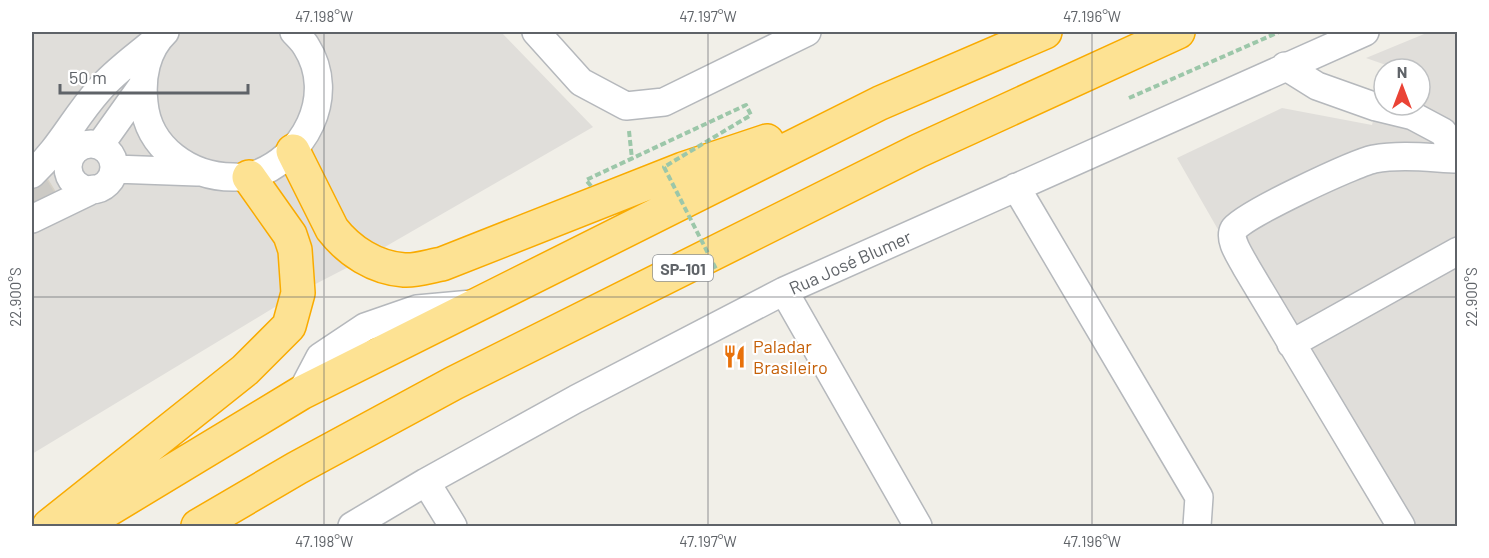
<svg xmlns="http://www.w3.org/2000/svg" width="1489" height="558" viewBox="0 0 1489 558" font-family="Barlow,sans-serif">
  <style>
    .industrial { fill: #e0deda }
    .building { fill: #cccac5; stroke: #d6d1c6; stroke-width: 1.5 }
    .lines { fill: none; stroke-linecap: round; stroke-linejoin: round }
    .minor-casing { stroke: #b5b8bc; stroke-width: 30 }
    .highway-casing { stroke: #f9ab00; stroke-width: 36 }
    .path { stroke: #9cc7a9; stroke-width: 4; stroke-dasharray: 6 3; stroke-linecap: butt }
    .minor { stroke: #fff; stroke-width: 27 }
    .highway { stroke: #fde293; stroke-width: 33 }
    .path-bridge { stroke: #9cc7a9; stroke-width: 4; stroke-dasharray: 6 3; stroke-linecap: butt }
    .ticks { fill: none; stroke: #5f6368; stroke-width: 1.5; stroke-opacity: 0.45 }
    .labels { text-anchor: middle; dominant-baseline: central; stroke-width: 4.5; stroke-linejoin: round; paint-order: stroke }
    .shield { fill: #fff; stroke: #8f9295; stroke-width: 1.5 }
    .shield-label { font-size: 16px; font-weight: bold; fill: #5f6368 }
    .street-label { font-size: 18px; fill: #5f6368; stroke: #fff }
    .food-label { font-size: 18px; fill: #c56008; stroke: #fff; text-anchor: start }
    .neatline { fill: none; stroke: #5f6368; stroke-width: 2 }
    .ticks-label { font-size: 15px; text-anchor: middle; fill: #5f6368 }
  </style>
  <rect width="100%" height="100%" fill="#f1efe8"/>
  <!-- industrial -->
  <path class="industrial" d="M32 32H501L593 127 364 259 298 293 32 454Z
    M1429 32H1457V526H1388L1177 158 1282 108 1372 125 1384 75V105H1420V69H1385L1386 65 1366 58Z"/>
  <!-- building -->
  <path class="building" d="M41 169 60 200 32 215V175Z"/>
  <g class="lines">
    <defs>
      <path id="minor" d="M165 32C146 50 141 78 144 103 148 148 190 177 233 177 239 177 245 178 251 176 304 160 338 96 306 46 303 41 298 36 294 32
        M536 32 581 82 626 106 664 102 807 32
        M1285 66 1317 86 1376 107 1413 116 1443 132 1458 156
        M68 167a23 23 0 1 1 46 0a23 23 0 1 1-46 0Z
        M100 145 142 86
        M114 169 197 172
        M32 174C60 148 74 118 98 91 115 71 137 56 157 39
        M1016 187 1199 497 1197 526
        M32 219 94 189
        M784 291 918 526
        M1291 344 1458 251
        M301 393 320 357 365 327 417 309 472 304
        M426 482 453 526
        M352 526 426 482 576 399 784 291 1365 32
        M1401 526 1246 267C1241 257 1228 240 1234 229 1241 216 1355 163 1374 159 1401 154 1431 158 1458 159"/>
      <path id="highway" d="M293 151 332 229C349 251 375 268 404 270 416 271 430 266 442 264L683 169 767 141
        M49 526 245 370 289 326 298 293 295 250 290 235 249 177
        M81 526 301 393 880 103 1045 32
        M198 526 297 468 454 383 918 151 1178 32"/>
    </defs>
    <!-- minor casing -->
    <use href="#minor" class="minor-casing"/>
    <!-- highway casing -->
    <use href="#highway" class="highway-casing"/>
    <!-- path -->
    <path class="path" d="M1129 98 1279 32
      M629 131 632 159"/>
    <!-- minor -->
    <use href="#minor" class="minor"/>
    <!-- highway -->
    <use href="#highway" class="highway"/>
    <!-- path-bridge -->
    <path class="path-bridge" d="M591 186 586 180 746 105 751 115 664 167 716 269"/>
  </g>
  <!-- ticks -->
  <path class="ticks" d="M324 32V526M708 32V526M1092 32V526M32 297H1458"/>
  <!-- icons -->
  <defs>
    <symbol id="restaurant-bare" viewBox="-9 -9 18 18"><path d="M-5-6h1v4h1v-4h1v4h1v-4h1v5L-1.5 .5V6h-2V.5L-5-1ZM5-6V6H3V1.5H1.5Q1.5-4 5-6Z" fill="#e8710a" stroke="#fff" stroke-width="2.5" paint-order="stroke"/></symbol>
  </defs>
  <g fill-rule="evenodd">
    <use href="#restaurant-bare" x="718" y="340" width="33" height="33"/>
  </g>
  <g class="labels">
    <!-- shield labels -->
    <rect class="shield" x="653" y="255" width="60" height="26" rx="4.5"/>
    <g class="shield-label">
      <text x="683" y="268">SP-101</text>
    </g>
    <!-- street labels -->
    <g class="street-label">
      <text transform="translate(850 262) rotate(-24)">Rua José Blumer</text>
    </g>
    <!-- food labels -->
    <g class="food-label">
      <text x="753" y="346">Paladar<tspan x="753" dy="21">Brasileiro</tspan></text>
    </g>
  </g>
  <!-- border -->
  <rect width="1489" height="558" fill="none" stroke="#ffffff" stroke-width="66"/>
  <!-- north arrow -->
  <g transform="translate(1402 87)"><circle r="28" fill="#ffffff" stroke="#bfc1c3" stroke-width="1.5"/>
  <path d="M0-4.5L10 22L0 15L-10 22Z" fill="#ea4335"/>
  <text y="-9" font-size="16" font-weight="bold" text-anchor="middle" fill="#5f6368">N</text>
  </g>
  <!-- scale -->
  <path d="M60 84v9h188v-9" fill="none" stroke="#5f6368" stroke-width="3"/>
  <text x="69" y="84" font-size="18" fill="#5f6368" stroke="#ffffff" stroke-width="4.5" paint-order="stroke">50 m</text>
  <rect x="33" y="33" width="1423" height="492" class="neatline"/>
  <g class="ticks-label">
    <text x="324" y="22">47.198°W</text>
    <text x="708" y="22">47.197°W</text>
    <text x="1092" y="22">47.196°W</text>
    <text transform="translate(16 297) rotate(-90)" y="5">22.900°S</text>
    <text transform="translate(1472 297) rotate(-90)" y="5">22.900°S</text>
    <text x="324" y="547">47.198°W</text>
    <text x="708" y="547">47.197°W</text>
    <text x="1092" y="547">47.196°W</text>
  </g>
</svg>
